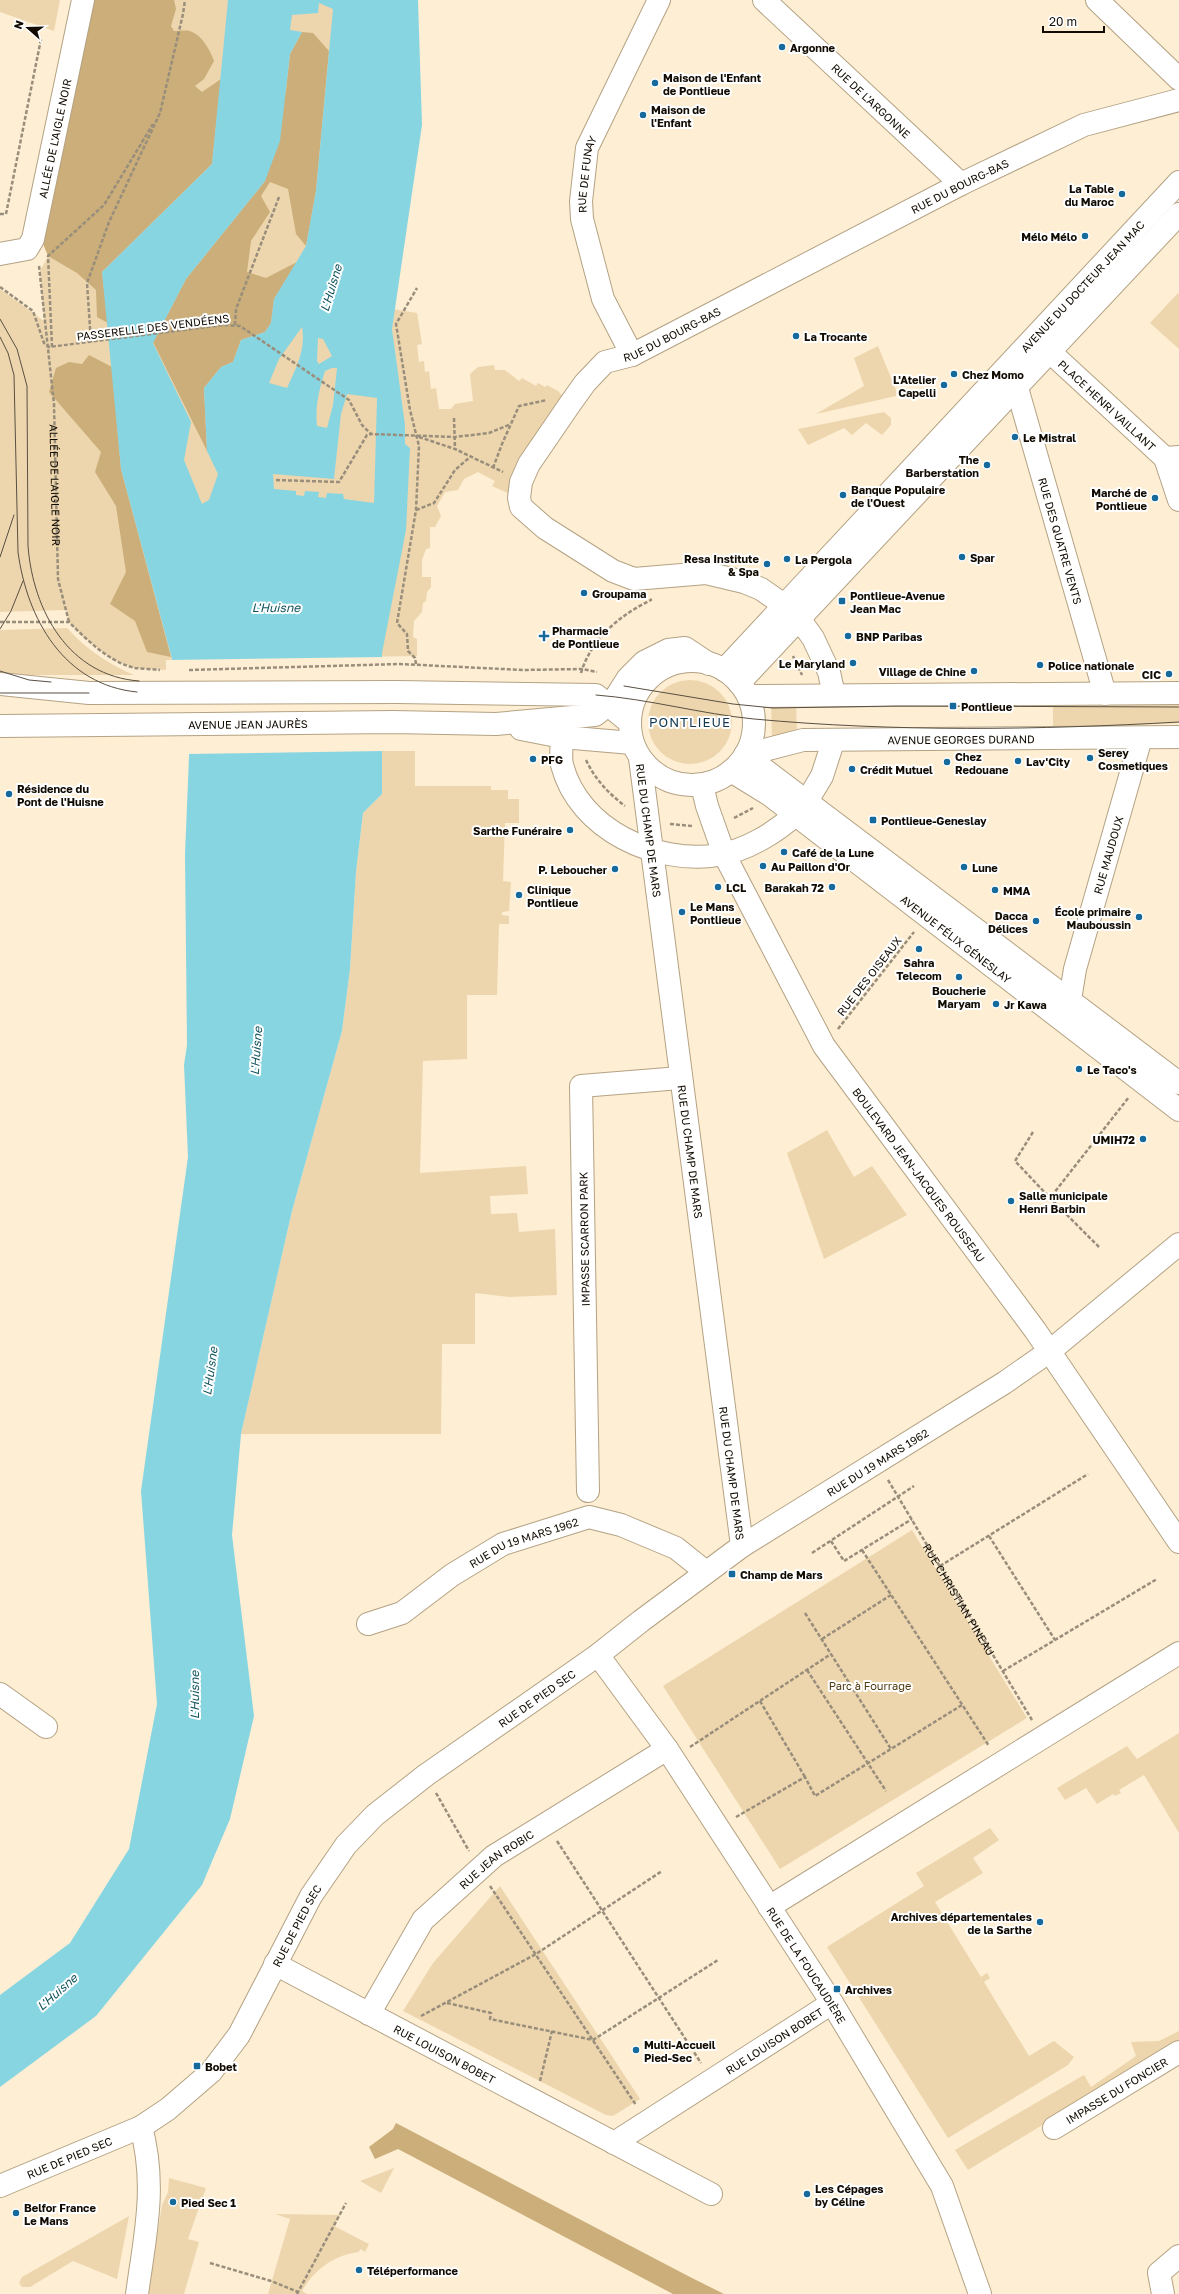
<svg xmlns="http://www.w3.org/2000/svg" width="1179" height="2294" viewBox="0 0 1179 2294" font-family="'Golos Text',sans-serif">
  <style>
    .green { fill: #edd6ad }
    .forest { fill: #cbae79 }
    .water { fill: #88d5e2; fill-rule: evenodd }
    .pier { fill: #fdeed4 }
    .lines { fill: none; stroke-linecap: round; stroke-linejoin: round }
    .minor-casing { stroke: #b4a283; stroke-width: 24 }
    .major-casing { stroke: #b4a283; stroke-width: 24 }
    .path { stroke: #998e7b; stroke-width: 2.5; stroke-dasharray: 4 2; stroke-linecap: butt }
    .minor { stroke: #fff; stroke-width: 22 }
    .major { stroke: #fff; stroke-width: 22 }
    .tram { stroke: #595042; stroke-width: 1 }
    .poi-dot { fill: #156a9b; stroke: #fff; stroke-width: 1.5 }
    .labels { text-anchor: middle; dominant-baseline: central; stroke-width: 4; stroke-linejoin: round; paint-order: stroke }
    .poi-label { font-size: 11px; font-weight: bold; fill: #110b02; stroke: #fff; text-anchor: start }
    .street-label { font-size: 11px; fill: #110b02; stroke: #fff }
    .park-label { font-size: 11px; fill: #4f3a10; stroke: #fff }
    .water-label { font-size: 12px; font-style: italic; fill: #11545e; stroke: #fff }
    .quarter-label { font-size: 13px; letter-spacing: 1px; fill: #133850; stroke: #fff }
  </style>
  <rect width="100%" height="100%" fill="#fdeed4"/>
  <!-- green -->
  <path class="green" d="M0 0H60L54 31 0 12Z
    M94 0H359L331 299 417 313 422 344 417 345 419 362 424 361 425 372 429 371 431 389 436 388 439 409H451L455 404 473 401 470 374 478 367 494 365 495 370H505L519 381 522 378 536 386 538 383 545 387 547 385 558 391 570 404 519 498 492 486 495 481 478 472 464 479 458 490 445 492 437 506 441 516 435 527H430V548L426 549 422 560V577H431V587L427 592 426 601 423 603 422 612 414 621 413 637 417 639V656L166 660V670L135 668 112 659 84 637 69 622 66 610 0 612V289L44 321 40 271 48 256 42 241Z
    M1178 293 1179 295V349L1150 323Z
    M878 346 896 390V396L816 414 864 386 854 358Z
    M884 412 891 418V425L882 435 866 423 852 435 844 428 808 445 798 429Z
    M67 628C86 649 108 664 134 675H27L0 672V630Z
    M648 722a42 42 0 1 1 84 0a42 42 0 1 1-84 0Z
    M771 702H796L797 735 772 742Z
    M1053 704H1179V723L1053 729Z
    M381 751H415V786H491V790H508V799H519V823H505L503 881 511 882 509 911 502 912V915L509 916V924H499L497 995H467V1059L423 1061 420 1173 526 1166 528 1194 490 1196 491 1214 517 1213 519 1232 555 1229 557 1295 509 1297 475 1293V1344H442L441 1434H241L292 1211 342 1031 350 969 356 872 363 813 382 794Z
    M827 1130 854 1177 872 1166 907 1215 824 1259 787 1153Z
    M912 1530 1027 1718 780 1869 663 1686Z
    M1179 1733V1833L1144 1775 1119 1790 1121 1793 1115 1796 1113 1794 1097 1804 1086 1788 1065 1800 1057 1788 1127 1746 1137 1759Z
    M990 1828 999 1840 973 1858 983 1873 935 1902 981 1977 987 1973 990 1978 984 1982 1029 2056 1054 2041 1074 2057 1068 2065 948 2138 827 1947 924 1886 916 1873Z
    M500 1886 640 2099 613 2116 606 2115 403 2011 433 1963Z
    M1179 2031V2042L968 2170 955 2150 1084 2075 1091 2087 1136 2056 1131 2042 1159 2041Z
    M394 2168 381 2193 360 2181Z
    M169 2178 206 2188 188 2239 199 2242 184 2294H148L162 2205 168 2192Z
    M275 2214 340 2215 334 2226 369 2244 365 2252 360 2249 359 2252C334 2255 314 2270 302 2291L307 2294H268L290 2219Z
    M129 2216 117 2279 73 2261 30 2287H22L19 2283 22 2277Z"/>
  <!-- forest -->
  <path class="forest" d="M94 0H174L176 9 171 26 174 31C178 31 185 30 190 31 202 35 210 50 214 61L204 79 195 86 202 92 221 79 212 164 102 272 108 323 97 317 96 290 77 273 48 256 42 241Z
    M302 32 313 33 329 51 316 191 306 246 296 234 288 189 270 182 261 196 270 212 251 241 247 272 266 278 297 262 274 299 271 323 265 332 241 340 233 362 221 367 204 388 207 451 153 342 186 279 265 181 286 90 290 54Z
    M89 355 112 367 121 469 171 657 147 652 135 621 110 604 126 572 116 506 95 472 101 452 49 392 56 368 69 362 82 364Z
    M396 2123 690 2277 724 2294H673L398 2149 375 2159 369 2147 393 2129Z"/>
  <!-- water -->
  <path class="water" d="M228 0H418L422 125 392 329 405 425V444L410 448 406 530 382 653V794L363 813 356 872 350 969 342 1031 292 1211 241 1434 232 1535 254 1716 230 1819 202 1885 96 2016 0 2087V1995L70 1943 129 1849 157 1704 141 1491 188 1157 184 1065 187 1045 185 854 192 685 175 670 121 469 102 272 212 164ZM319 3 333 9 316 191 306 246 274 299 271 323 265 332 241 340 233 362 221 367 204 388 207 451 218 474 209 500 202 504 184 460 191 422 153 343 186 279 265 181 280 141 290 54 302 32 290 30 292 15 318 13ZM302 327C306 350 296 368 287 388L269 383 279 359ZM318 338 323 339 332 356 319 364 317 361ZM332 368H337L333 405 327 428 317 426C315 406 319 390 325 371ZM347 394 377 398 374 503 344 499 343 494 327 493 326 498 318 497 319 492 305 491 304 496 296 495V491L274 489 273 474 334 479 341 414Z"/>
  <!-- pier -->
  <path class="pier" d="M384 657 383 751 187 754 190 686 173 671 170 660Z"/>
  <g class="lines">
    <defs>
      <g id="minor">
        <path id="s3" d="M764 0 961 184"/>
        <path d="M1097 0 1179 79"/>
        <path id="s4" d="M0 254 27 249 33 239 83 0"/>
        <path id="s5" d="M1050 352 1165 458 1179 457"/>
        <path id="s6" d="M632 355 603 299 582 219 581 201 587 148 659 0"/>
        <path id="s7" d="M1017 388 1105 694"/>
        <path d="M1165 458 1179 500"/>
        <path d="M0 684 89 693 397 692 596 695 629 722"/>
        <path id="s8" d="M834 695 829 672 813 638 800 620 784 605 761 589 744 582 706 573 634 579 613 571 545 528 521 507 519 498 521 482 529 464 570 404 585 383 605 362 632 355 961 184 1084 125 1179 100"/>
        <path d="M562 737C562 746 560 756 562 765 579 830 656 865 719 855 747 850 775 833 796 814"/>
        <path id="s9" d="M640 758 742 1546"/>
        <path id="s10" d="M702 785 707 806 724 854 824 1046 1035 1330 1179 1542"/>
        <path d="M807 801 822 776 833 742"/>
        <path id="s11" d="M1059 1014 1070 1000 1075 969 1141 738"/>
        <path d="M588 1491 581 1086 680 1078"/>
        <path id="s12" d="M368 1624 402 1613 452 1575 503 1544 589 1517 621 1525 676 1548 706 1572"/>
        <path id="s13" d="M598 1655 667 1749 832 2003 942 2186 980 2294"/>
        <path d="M0 1694 46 1727"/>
        <path d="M769 1907 1179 1653"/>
        <path id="s14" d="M275 1964 711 2194"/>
        <path id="s15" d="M369 2014 423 1920 494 1856 667 1749"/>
        <path id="s16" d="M1054 2128 1179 2052"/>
        <path id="s17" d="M614 2143 832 2003"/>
        <path id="s18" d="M0 2186 141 2127 168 2109 211 2072 239 2035 311 1896 346 1845 375 1815 426 1775 598 1655 641 1621 742 1546 1004 1383 1050 1351 1179 1244"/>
        <path d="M137 2294C145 2236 157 2185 141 2127"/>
        <path d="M1163 2294 1159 2273 1179 2256"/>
      </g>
      <g id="major">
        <circle cx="692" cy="723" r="62"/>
        <path id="s19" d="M724 670 1179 182"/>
        <path d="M739 683 1179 214"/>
        <path d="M748 696 1179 693"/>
        <path id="s20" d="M0 726 393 722 496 724 595 715 614 700 628 678 644 662 668 650 685 648 709 664"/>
        <path d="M521 729 562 737 632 743"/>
        <path d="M745 755 1179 1083"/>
        <path id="s21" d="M745 755 803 740 1179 737"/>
        <path id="s22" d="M731 771 770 795 1179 1110"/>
      </g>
    </defs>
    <!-- minor casing -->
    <use href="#minor" class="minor-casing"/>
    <!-- major casing -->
    <use href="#major" class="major-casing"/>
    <!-- path -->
    <g class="path">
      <path d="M0 214H6L41 39"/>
      <path id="s1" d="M39 266 54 404 58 579 69 622"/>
      <path d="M0 287 33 311 44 343 49 347 223 325 240 326 349 400 362 425 371 434 455 437 489 433 511 424"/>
      <path d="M235 325 236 309 279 197"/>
      <path d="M91 342 87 283 109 222 160 113 183 14 185 0"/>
      <path d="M52 347 48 256 104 205 153 124"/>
      <path d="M454 418 455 449"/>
      <path d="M419 437 455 449 503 472"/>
      <path d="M493 468 502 444 519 406 547 400"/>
      <path d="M276 480 339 482 367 435 371 434"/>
      <path d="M416 510 434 503 455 470 470 457"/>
      <path d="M0 622H69C87 640 109 662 135 668 143 669 152 669 160 670"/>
      <path d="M793 656 802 675"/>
      <path d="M416 664 415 658 408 651 407 634 397 623 416 510 419 446 410 410 396 324 417 288"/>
      <path d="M189 670 400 664 523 670 582 669 597 672"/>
      <path d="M581 673C591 639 620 615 651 600L650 599"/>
      <path d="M586 760C595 779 608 793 625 806"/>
      <path d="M734 818 753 808"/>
      <path d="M670 824 692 826"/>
      <path d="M838 1029 914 932"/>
      <path d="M1033 1132 1015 1161 1050 1198"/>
      <path d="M1099 1247 1050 1198 1129 1097"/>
      <path id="s2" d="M888 1480 1032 1720"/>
      <path d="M989 1536 1055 1640"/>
      <path d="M831 1541 844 1561 912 1519"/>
      <path d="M862 1550 989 1746"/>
      <path d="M812 1553 914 1486"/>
      <path d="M940 1566 1088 1474"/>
      <path d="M805 1613 891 1749"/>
      <path d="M822 1639 891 1595"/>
      <path d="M807 1670 886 1791"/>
      <path d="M1003 1671 1157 1579"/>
      <path d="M760 1701 805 1777"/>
      <path d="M690 1747 831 1654"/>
      <path d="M436 1793 469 1851"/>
      <path d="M736 1817 805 1777 815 1796 962 1705"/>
      <path d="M557 1841 701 2063"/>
      <path d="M490 1886 636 2105"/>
      <path d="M447 2003 491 2013 490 2019 593 2040 718 1960"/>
      <path d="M421 2016 536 1954 662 1871"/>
      <path d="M540 2081 552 2031"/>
      <path d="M210 2263 271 2281 298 2292"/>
      <path d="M297 2294 346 2203"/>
    </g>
    <!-- minor -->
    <use href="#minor" class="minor"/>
    <!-- major -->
    <use href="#major" class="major"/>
    <!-- tram -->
    <path class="tram" d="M0 319 17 349 27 386 28 546C33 611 69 676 139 681
      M0 337 8 353 14 375 18 552C27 619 64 685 137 692
      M0 557 14 515
      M0 629 11 611 23 581
      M0 671 29 680 51 682
      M624 686 733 704 773 708 896 706 1179 707
      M0 693H89
      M596 695C649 699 701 714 754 719 895 732 1038 730 1179 722"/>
  </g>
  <!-- markers -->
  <g class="poi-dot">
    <circle cx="782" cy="47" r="4"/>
    <circle cx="655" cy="83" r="4"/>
    <circle cx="643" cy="115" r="4"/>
    <circle cx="1122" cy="194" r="4"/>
    <circle cx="1085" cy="236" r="4"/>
    <circle cx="796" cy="336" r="4"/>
    <circle cx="954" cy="374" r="4"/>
    <circle cx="944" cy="385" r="4"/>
    <circle cx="1015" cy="437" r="4"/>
    <circle cx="987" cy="465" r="4"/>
    <circle cx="843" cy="495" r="4"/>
    <circle cx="1155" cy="498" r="4"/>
    <circle cx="962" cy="557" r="4"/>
    <circle cx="787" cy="559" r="4"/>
    <circle cx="767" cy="564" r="4"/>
    <circle cx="584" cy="593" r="4"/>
    <rect x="838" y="597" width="8" height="8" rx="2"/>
    <path d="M542 630h4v4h4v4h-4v4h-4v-4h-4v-4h4z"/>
    <circle cx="848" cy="636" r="4"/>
    <circle cx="853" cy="663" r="4"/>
    <circle cx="1040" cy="665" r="4"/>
    <circle cx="974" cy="671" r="4"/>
    <circle cx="1169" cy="674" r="4"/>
    <rect x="949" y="702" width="8" height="8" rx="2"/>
    <circle cx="1090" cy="758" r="4"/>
    <circle cx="533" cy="759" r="4"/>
    <circle cx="1018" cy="761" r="4"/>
    <circle cx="947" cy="762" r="4"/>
    <circle cx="852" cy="769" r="4"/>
    <circle cx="9" cy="794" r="4"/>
    <rect x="869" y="816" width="8" height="8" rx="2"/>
    <circle cx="570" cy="830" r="4"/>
    <circle cx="784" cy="852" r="4"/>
    <circle cx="763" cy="866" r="4"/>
    <circle cx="964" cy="867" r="4"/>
    <circle cx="615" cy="869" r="4"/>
    <circle cx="718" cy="887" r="4"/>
    <circle cx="832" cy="887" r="4"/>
    <circle cx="995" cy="890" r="4"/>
    <circle cx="519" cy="895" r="4"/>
    <circle cx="682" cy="912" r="4"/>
    <circle cx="1139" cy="917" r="4"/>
    <circle cx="1036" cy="921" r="4"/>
    <circle cx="919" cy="949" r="4"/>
    <circle cx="959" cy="977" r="4"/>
    <circle cx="996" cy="1004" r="4"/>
    <circle cx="1079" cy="1069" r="4"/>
    <circle cx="1143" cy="1139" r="4"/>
    <circle cx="1011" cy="1201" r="4"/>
    <rect x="728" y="1570" width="8" height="8" rx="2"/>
    <circle cx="1040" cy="1922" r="4"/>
    <rect x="833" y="1985" width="8" height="8" rx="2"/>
    <circle cx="636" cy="2050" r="4"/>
    <rect x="193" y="2062" width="8" height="8" rx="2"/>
    <circle cx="807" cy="2194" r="4"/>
    <circle cx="173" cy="2202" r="4"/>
    <circle cx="16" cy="2213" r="4"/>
    <circle cx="359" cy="2270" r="4"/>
  </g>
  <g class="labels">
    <!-- poi labels -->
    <g class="poi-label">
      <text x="790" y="47">Argonne</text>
      <text x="663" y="77">Maison de l'Enfant<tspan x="663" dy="13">de Pontlieue</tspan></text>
      <text x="651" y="109">Maison de<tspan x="651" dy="13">l'Enfant</tspan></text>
      <text x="1114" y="188" text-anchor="end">La Table<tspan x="1114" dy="13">du Maroc</tspan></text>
      <text x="1077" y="236" text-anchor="end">Mélo Mélo</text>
      <text x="804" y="336">La Trocante</text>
      <text x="962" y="374">Chez Momo</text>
      <text x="936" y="379" text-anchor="end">L'Atelier<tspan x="936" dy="13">Capelli</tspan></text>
      <text x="1023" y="437">Le Mistral</text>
      <text x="979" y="459" text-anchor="end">The<tspan x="979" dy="13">Barberstation</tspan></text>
      <text x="851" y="489">Banque Populaire<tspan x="851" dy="13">de l'Ouest</tspan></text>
      <text x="1147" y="492" text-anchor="end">Marché de<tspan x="1147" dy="13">Pontlieue</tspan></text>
      <text x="970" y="557">Spar</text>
      <text x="759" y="558" text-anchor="end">Resa Institute<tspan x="759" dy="13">&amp; Spa</tspan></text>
      <text x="795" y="559">La Pergola</text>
      <text x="592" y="593">Groupama</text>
      <text x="850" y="595">Pontlieue-Avenue<tspan x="850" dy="13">Jean Mac</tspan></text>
      <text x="552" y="630">Pharmacie<tspan x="552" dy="13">de Pontlieue</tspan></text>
      <text x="856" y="636">BNP Paribas</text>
      <text x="845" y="663" text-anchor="end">Le Maryland</text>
      <text x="1048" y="665">Police nationale</text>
      <text x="966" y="671" text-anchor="end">Village de Chine</text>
      <text x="1161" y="674" text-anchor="end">CIC</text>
      <text x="961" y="706">Pontlieue</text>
      <text x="1098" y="752">Serey<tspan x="1098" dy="13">Cosmetiques</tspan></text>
      <text x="955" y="756">Chez<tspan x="955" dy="13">Redouane</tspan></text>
      <text x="541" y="759">PFG</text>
      <text x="1026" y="761">Lav'City</text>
      <text x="860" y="769">Crédit Mutuel</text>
      <text x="17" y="788">Résidence du<tspan x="17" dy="13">Pont de l'Huisne</tspan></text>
      <text x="881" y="820">Pontlieue-Geneslay</text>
      <text x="562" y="830" text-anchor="end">Sarthe Funéraire</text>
      <text x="792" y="852">Café de la Lune</text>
      <text x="771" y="866">Au Paillon d'Or</text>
      <text x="972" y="867">Lune</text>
      <text x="607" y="869" text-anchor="end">P. Leboucher</text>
      <text x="726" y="887">LCL</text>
      <text x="824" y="887" text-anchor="end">Barakah 72</text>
      <text x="527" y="889">Clinique<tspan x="527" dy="13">Pontlieue</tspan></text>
      <text x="1003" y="890">MMA</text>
      <text x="690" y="906">Le Mans<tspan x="690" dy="13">Pontlieue</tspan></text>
      <text x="1131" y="911" text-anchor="end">École primaire<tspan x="1131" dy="13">Mauboussin</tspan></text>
      <text x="1028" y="915" text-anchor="end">Dacca<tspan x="1028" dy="13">Délices</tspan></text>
      <text x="919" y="962" text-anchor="middle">Sahra<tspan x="919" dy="13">Telecom</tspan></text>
      <text x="959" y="990" text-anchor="middle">Boucherie<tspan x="959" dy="13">Maryam</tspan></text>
      <text x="1004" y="1004">Jr Kawa</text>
      <text x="1087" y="1069">Le Taco's</text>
      <text x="1135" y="1139" text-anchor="end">UMIH72</text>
      <text x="1019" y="1195">Salle municipale<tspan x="1019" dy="13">Henri Barbin</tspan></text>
      <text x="740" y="1574">Champ de Mars</text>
      <text x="1032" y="1916" text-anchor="end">Archives départementales<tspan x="1032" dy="13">de la Sarthe</tspan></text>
      <text x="845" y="1989">Archives</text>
      <text x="644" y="2044">Multi-Accueil<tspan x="644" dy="13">Pied-Sec</tspan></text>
      <text x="205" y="2066">Bobet</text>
      <text x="815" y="2188">Les Cépages<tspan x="815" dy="13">by Céline</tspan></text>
      <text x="181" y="2202">Pied Sec 1</text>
      <text x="24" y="2207">Belfor France<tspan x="24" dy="13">Le Mans</tspan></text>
      <text x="367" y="2270">Téléperformance</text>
    </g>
    <!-- street labels -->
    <g class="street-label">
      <text stroke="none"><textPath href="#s3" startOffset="147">RUE DE L'ARGONNE</textPath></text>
      <text stroke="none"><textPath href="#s4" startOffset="142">ALLÉE DE L'AIGLE NOIR</textPath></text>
      <text stroke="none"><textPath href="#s6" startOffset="191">RUE DE FUNAY</textPath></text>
      <text stroke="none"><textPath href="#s8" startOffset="967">RUE DU BOURG-BAS</textPath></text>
      <text stroke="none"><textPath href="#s19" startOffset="525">AVENUE DU DOCTEUR JEAN MAC</textPath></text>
      <text transform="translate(153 327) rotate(-7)">PASSERELLE DES VENDÉENS</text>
      <text stroke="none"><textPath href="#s8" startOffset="643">RUE DU BOURG-BAS</textPath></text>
      <text stroke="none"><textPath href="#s5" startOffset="78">PLACE HENRI VAILLANT</textPath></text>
      <text stroke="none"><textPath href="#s1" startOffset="220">ALLÉE DE L'AIGLE NOIR</textPath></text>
      <text stroke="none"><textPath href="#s7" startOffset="159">RUE DES QUATRE VENTS</textPath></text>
      <text stroke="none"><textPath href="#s20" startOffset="248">AVENUE JEAN JAURÈS</textPath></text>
      <text stroke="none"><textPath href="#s21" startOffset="218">AVENUE GEORGES DURAND</textPath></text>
      <text stroke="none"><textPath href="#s9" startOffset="73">RUE DU CHAMP DE MARS</textPath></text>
      <text stroke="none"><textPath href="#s11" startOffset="168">RUE MAUDOUX</textPath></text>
      <text stroke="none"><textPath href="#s22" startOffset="281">AVENUE FÉLIX GÉNESLAY</textPath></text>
      <text transform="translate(869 976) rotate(-52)">RUE DES OISEAUX</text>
      <text stroke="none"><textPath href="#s9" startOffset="397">RUE DU CHAMP DE MARS</textPath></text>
      <text stroke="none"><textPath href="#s10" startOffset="449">BOULEVARD JEAN-JACQUES ROUSSEAU</textPath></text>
      <text transform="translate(584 1239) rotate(-91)">IMPASSE SCARRON PARK</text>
      <text stroke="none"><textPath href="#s18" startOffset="1163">RUE DU 19 MARS 1962</textPath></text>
      <text stroke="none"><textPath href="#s9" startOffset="721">RUE DU CHAMP DE MARS</textPath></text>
      <text stroke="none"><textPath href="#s12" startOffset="178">RUE DU 19 MARS 1962</textPath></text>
      <text stroke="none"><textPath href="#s2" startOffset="139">RUE CHRISTIAN PINEAU</textPath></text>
      <text stroke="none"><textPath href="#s18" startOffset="748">RUE DE PIED SEC</textPath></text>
      <text stroke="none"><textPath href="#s15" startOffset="204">RUE JEAN ROBIC</textPath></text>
      <text stroke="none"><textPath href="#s18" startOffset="412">RUE DE PIED SEC</textPath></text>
      <text stroke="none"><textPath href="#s13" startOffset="374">RUE DE LA FOUCAUDIÈRE</textPath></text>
      <text stroke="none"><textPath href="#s17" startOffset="190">RUE LOUISON BOBET</textPath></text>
      <text stroke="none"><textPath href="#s14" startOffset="192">RUE LOUISON BOBET</textPath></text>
      <text stroke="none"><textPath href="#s16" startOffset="73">IMPASSE DU FONCIER</textPath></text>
      <text stroke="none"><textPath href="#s18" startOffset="75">RUE DE PIED SEC</textPath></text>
    </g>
    <!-- park labels -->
    <g class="park-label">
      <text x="870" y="1685">Parc à Fourrage</text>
    </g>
    <!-- water labels -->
    <g class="water-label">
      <text transform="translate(331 288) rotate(-73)">L'Huisne</text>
      <text x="276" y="607">L'Huisne</text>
      <text transform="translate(256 1051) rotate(-86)">L'Huisne</text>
      <text transform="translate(210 1371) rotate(-82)">L'Huisne</text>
      <text transform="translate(194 1695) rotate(-90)">L'Huisne</text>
      <text transform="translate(57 1992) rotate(-41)">L'Huisne</text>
    </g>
    <!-- quarter labels -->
    <g class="quarter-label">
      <text x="690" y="722">PONTLIEUE</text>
    </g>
  </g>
  <!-- north arrow -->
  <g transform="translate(28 28) rotate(290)" stroke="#ffffff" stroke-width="3" paint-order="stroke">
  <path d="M0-3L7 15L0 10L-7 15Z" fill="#110b02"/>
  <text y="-6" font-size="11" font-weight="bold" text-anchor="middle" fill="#110b02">N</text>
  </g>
  <!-- scale -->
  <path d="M1043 26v6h61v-6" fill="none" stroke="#110b02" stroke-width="2"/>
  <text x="1049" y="26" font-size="12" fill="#110b02" stroke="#ffffff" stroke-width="3" paint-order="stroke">20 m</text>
</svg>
